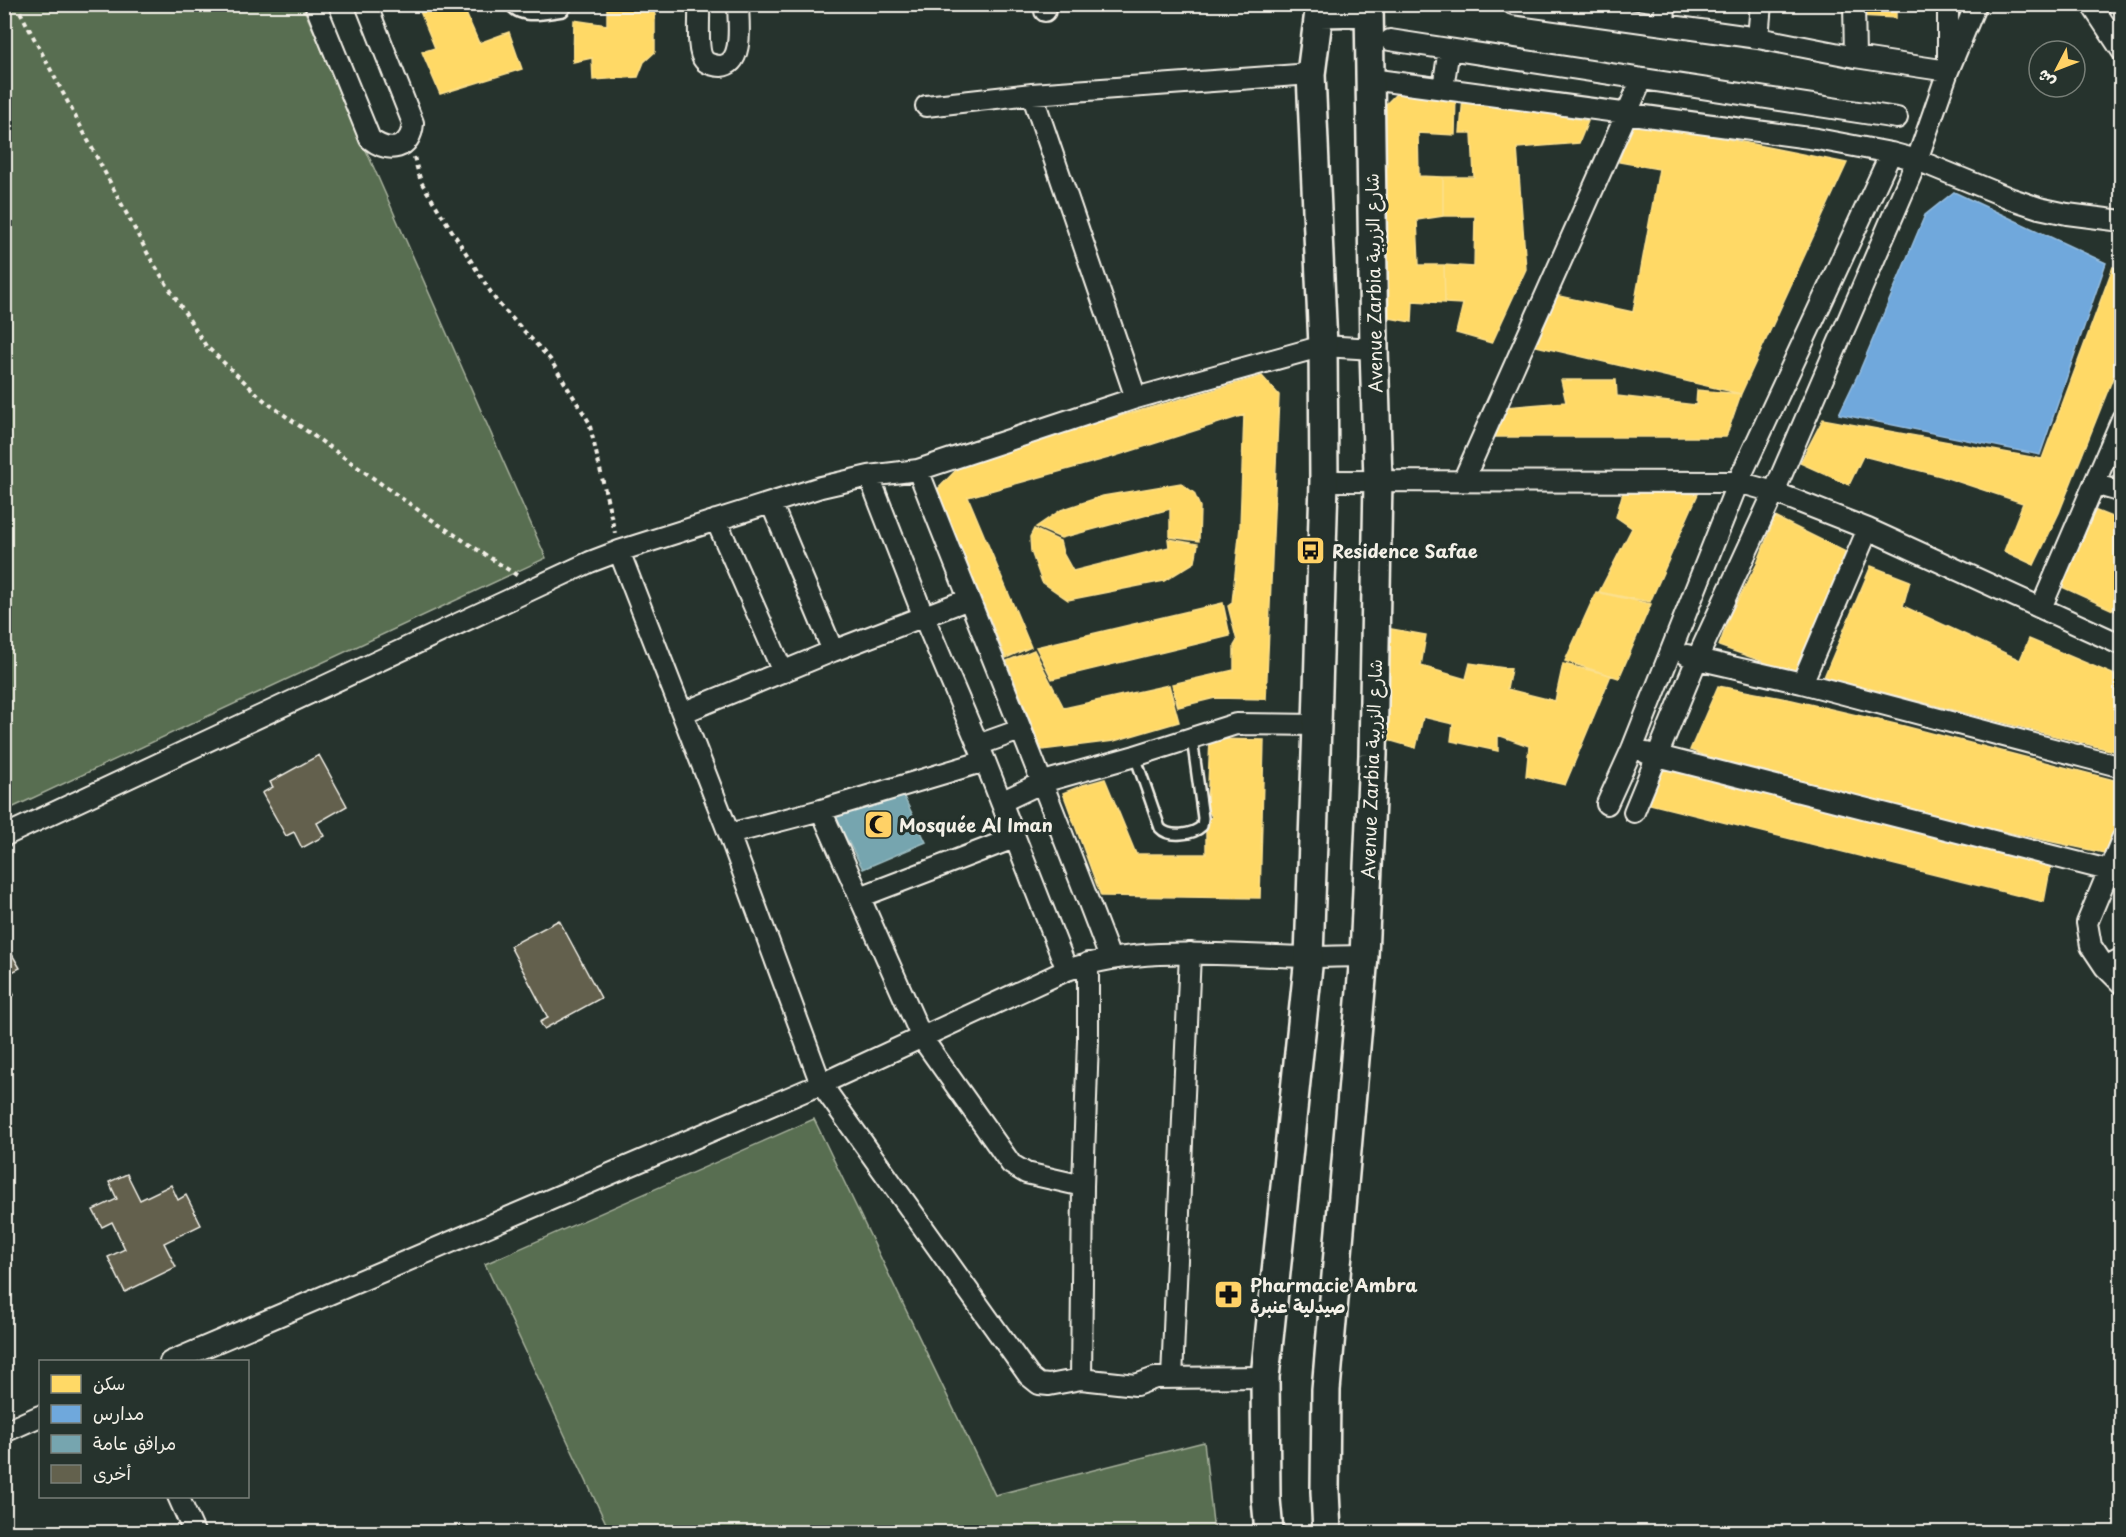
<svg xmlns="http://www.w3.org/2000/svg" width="2126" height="1537" viewBox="0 0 2126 1537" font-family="'Playpen Sans','Playpen Sans Arabic',sans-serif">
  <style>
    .grass { fill: #596e51; stroke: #a6b09c; stroke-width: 1.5 }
    .homes { fill: #ffd966; stroke: #fce08d; stroke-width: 1.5 }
    .schools { fill: #6fa8dc; stroke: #97bee0; stroke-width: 1.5 }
    .public { fill: #76a5af; stroke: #9cbcc0; stroke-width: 1.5 }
    .building { fill: #63614d; stroke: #f4f1e8; stroke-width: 1.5 }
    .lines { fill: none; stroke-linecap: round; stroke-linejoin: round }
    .lane-casing { stroke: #f4f1e8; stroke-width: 14 }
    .street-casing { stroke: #f4f1e8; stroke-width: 24 }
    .secondary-casing { stroke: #f4f1e8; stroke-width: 32 }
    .path { stroke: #f4f1e8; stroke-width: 4; stroke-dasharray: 4.5 4.5; stroke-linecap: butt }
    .lane { stroke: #26332d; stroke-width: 9 }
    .street { stroke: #26332d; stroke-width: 20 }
    .secondary { stroke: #26332d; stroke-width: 27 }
    .labels { text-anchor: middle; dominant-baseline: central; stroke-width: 6; stroke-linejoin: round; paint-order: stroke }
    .street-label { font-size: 18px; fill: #f4f1e8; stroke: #26332d }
    .poi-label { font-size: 18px; font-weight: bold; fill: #f4f1e8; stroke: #26332d; text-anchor: start }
  </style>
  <rect width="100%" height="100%" fill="#26332d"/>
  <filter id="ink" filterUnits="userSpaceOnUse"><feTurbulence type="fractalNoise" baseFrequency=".0167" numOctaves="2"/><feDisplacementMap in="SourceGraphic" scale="12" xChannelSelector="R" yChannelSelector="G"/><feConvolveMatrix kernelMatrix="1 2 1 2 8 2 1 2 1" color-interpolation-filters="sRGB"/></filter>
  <g filter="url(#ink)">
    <!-- grass -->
    <path class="grass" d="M4 5H302L546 558 5 811Z
      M814 1119 995 1495 1204 1442 1214 1532H610L485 1264Z"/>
    <!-- homes -->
    <path class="homes" d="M417 4H462L479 43 509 32 522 69 440 94 422 52 435 48Z
      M607 4H655V52L644 62 638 77 593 80 592 58 573 62 574 20 607 25Z
      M1859 4H1896V18L1859 16Z
      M1403 87 1456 95 1455 135 1418 133 1419 176 1443 177V216L1417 220 1419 265H1444L1445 303 1413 301 1412 322 1384 317 1382 108Z
      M1463 97 1588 121 1579 143 1517 148 1526 269 1492 343 1456 333 1463 304 1445 303 1444 265 1474 267 1475 216H1443V177H1474L1472 133H1460Z
      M1633 120 1847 163 1741 394 1536 346 1555 295 1633 312 1659 169 1619 162Z
      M2113 267 2122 270V355L2059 513 2034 565 2004 551 2023 503 1941 476 1863 456 1849 485 1800 463 1823 419 2042 459Z
      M1262 376 1279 395 1266 699 1215 698 1178 707 1172 684 1234 670V646L1237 641 1228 606 1232 603 1240 527 1244 415 1112 457 968 497 1031 647 1006 658 961 548 936 491 961 465 1040 442 1082 427Z
      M1561 380H1616L1617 396 1696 405 1697 390 1741 394 1726 437H1495L1506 407 1566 402Z
      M1181 483 1194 493 1200 507 1199 541 1170 537V509L1061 538 1036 527 1061 510 1103 496Z
      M1623 492 1698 494 1650 602 1599 592 1632 528 1616 517Z
      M2089 508 2122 521V614L2058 585Z
      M1775 517 1848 553 1801 675 1719 646 1730 615 1757 564Z
      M1034 529 1060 541 1063 553 1073 571 1169 547 1168 539 1198 544 1195 562 1164 581 1068 600 1042 582 1031 551 1030 537Z
      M1871 566 1910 581 1903 606 2020 660 2029 639 2122 678V753L1824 677Z
      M1596 592 1651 604 1619 678 1565 661Z
      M1223 603 1230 636 1052 679 1036 647Z
      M1386 628 1426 635 1421 666 1466 679 1470 663 1511 669 1507 689 1555 701 1563 664 1611 675 1565 785 1526 776 1529 746 1498 735V751L1451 741 1453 724 1423 717 1416 748 1381 738Z
      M1034 650 1064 708 1169 685 1179 722 1114 741 1042 750 1007 661Z
      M1718 686 1792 700 1904 726 2122 782V813L2104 853 1984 827 1709 757 1690 750Z
      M1210 739 1264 740 1260 898 1101 896 1063 793 1083 785 1105 779 1136 854H1206V820L1212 817 1207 808Z
      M1661 769 1834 812 2052 859 2044 902 1650 804Z"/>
    <!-- schools -->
    <path class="schools" d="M1954 192 2106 263 2040 455 1839 414 1860 370 1925 215Z"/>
    <!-- public -->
    <path class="public" d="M901 791 926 842 863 869 830 807Z"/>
    <!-- building -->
    <path class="building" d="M319 755 347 806 317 823 324 836 302 848 294 832 286 836 262 793 273 787 270 782Z
      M559 920 601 998 544 1029 540 1022 548 1018 510 946Z
      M10 951 20 968 4 976V954Z
      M4 978 14 995 4 1001Z
      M127 1174 140 1200 171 1185 178 1200 186 1195 201 1225 164 1243 176 1267 125 1292 108 1257 125 1249 112 1222 102 1227 93 1210 117 1199 109 1182Z"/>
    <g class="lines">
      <defs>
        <path id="lane" d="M510 4C519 21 547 13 563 11L569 4
          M1135 756 1160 828C1169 838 1193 835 1202 826L1203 818 1192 738"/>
        <path id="street" d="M315 4 370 139C389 154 411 150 413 123L366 4
          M699 4C700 17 696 51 704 60 707 64 716 66 721 66 745 64 738 21 738 4
          M1045 4V11
          M1513 4 1758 38 1855 57 1948 71
          M1854 4 1855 57
          M1948 4V63
          M2091 4 2122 51
          M1664 24 1665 4
          M1758 38 1761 4
          M1390 40 1897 118
          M1370 79 1817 139 1891 153 1917 160 2012 199 2039 208 2067 214 2122 221
          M1443 88 1449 49
          M1032 94 1136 398
          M926 106 1032 94 1311 74
          M918 470C982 633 1048 794 1110 958
          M869 476 923 615 985 761 1067 970
          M1324 481 1738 482 1774 492 1868 529 2122 645
          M1463 481 1642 79
          M2094 484 2122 492
          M771 503 833 651
          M716 520 783 672
          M619 551 729 834 821 1084 1029 1376 1039 1384 1049 1385 1081 1379 1136 1385 1155 1378 1265 1377
          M2041 608 2122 419
          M1687 655 1697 659 1802 683 2122 767
          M1802 683 1868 529
          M682 713 833 651 969 599
          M978 745 1020 730
          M1646 753 2108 870
          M1001 802 1043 782 1135 756 1236 724 1317 725
          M1607 804 1632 749 1738 482 1891 153
          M821 810 922 1038 1011 1164 1026 1173 1083 1186
          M1634 812 1697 659 1774 492 1917 160 1948 71 1976 4
          M729 834 821 810 985 761
          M4 836 590 562 619 551 821 487 869 476 918 470 1136 398 1323 346 1374 349
          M2122 839 2087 923 2091 946 2105 967 2122 984
          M860 897 1014 838
          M2105 967 2122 958
          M170 1362 821 1084 1067 970C1145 944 1227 956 1309 957 1327 957 1345 956 1364 956
          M1172 1378 1190 953
          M1081 1379 1083 1186 1088 1040V963
          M4 1432 40 1416
          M178 1496 194 1532"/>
        <path id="secondary" d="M1320 13 1369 12
          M1269 1532 1266 1499 1265 1377 1309 957 1317 725 1324 481 1323 346 1311 74 1320 4
          M1327 1532 1325 1491 1326 1390 1364 956 1373 755 1378 480 1374 349 1369 4"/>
      </defs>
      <!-- lane casing -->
      <use href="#lane" class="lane-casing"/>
      <!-- street casing -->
      <use href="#street" class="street-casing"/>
      <!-- secondary casing -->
      <use href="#secondary" class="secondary-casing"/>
      <!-- path -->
      <path class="path" d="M16 4 150 258 206 346 266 402 435 522 518 576
        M414 157 421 182 497 302 550 359 589 422 615 533"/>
      <!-- lane -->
      <use href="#lane" class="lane"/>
      <!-- street -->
      <use href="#street" class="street"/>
      <!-- secondary -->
      <use href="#secondary" class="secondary"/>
    </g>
  </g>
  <!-- icons -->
  <defs>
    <symbol id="bus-square" viewBox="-11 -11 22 22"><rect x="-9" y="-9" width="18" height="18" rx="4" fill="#ffd166" stroke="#26332d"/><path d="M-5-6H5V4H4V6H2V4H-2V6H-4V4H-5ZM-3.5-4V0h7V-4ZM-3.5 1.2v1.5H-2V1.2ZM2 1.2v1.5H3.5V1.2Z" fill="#111"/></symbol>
    <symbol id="mosque-square" viewBox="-11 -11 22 22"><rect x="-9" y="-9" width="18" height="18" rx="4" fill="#ffd166" stroke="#26332d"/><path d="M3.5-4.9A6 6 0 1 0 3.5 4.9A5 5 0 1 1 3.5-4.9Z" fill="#111"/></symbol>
    <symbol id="pharmacy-square" viewBox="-11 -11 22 22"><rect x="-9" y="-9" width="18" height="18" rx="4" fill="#ffd166" stroke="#26332d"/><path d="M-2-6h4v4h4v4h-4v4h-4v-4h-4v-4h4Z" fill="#111"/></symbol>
  </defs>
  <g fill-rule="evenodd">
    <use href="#bus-square" x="1294" y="534" width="33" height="33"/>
    <use href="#mosque-square" x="862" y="808" width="33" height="33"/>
    <use href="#pharmacy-square" x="1212" y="1278" width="33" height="33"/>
  </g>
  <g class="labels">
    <!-- street labels -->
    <g class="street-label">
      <text transform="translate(1373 283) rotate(-91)">Avenue Zarbia شارع الزربية</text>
      <text transform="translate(1371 769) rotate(-88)">Avenue Zarbia شارع الزربية</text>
    </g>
    <!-- poi labels -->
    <g class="poi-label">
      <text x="1332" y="550">Residence Safae</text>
      <text x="899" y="824">Mosquée Al Iman</text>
      <text x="1250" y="1284">Pharmacie Ambra<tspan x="1250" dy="21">صيدلية عنبرة</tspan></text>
    </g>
  </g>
  <!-- margin -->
  <rect width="2126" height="1537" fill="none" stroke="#26332d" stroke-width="24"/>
  <rect x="12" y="12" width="2102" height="1513" fill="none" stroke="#f4f1e8" stroke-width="2" filter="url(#ink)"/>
  <!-- legend -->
  <rect x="39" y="1360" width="210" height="138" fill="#26332d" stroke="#787f78" stroke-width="1.5"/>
  <rect x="51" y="1375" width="30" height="18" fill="#ffd966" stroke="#787f78" stroke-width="1.5"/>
  <text x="93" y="1390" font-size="18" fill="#f4f1e8">سكن</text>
  <rect x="51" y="1405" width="30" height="18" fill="#6fa8dc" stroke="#787f78" stroke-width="1.5"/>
  <text x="93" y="1420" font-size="18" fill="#f4f1e8">مدارس</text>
  <rect x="51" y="1435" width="30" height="18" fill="#76a5af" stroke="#787f78" stroke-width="1.5"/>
  <text x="93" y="1450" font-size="18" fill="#f4f1e8">مرافق عامة</text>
  <rect x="51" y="1465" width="30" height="18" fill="#63614d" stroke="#787f78" stroke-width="1.5"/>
  <text x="93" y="1480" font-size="18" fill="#f4f1e8">أخرى</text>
  <!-- north arrow -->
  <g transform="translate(2057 69) rotate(228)"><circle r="28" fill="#26332d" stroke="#787f78" stroke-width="1.5"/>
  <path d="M0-4.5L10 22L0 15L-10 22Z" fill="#ffd166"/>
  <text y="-9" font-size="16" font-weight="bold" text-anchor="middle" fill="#f4f1e8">ش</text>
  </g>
</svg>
